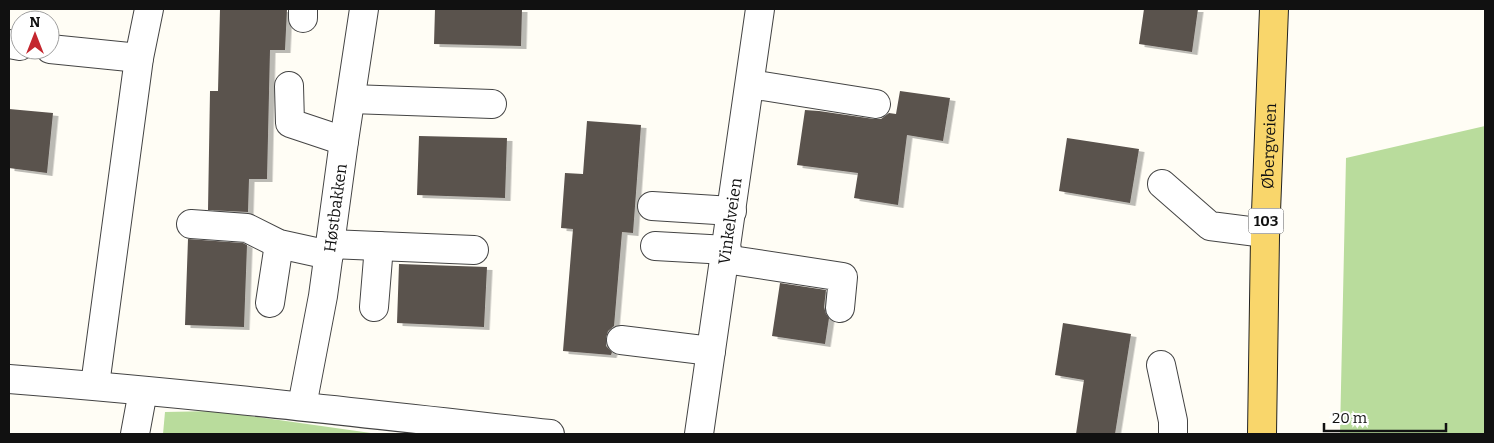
<svg xmlns="http://www.w3.org/2000/svg" width="1494" height="443" viewBox="0 0 1494 443" font-family="Bitter,serif">
  <style>
    .forest { fill: #b9dc9c }
    .building { fill: #5a524d; filter: url(#shadow) }
    .lines { fill: none; stroke-linecap: round; stroke-linejoin: round }
    .minor-casing { stroke: #444; stroke-width: 30 }
    .major-casing { stroke: #222; stroke-width: 30 }
    .minor { stroke: #fff; stroke-width: 28 }
    .major { stroke: #f9d66b; stroke-width: 28 }
    .labels { text-anchor: middle; dominant-baseline: central; stroke-width: 5; stroke-linejoin: round; paint-order: stroke }
    .shield { fill: #fff; stroke: #585858; stroke-width: 1 }
    .shield-label { font-size: 15px; font-weight: bold; fill: #111 }
    .street-label { font-size: 16px; fill: #111; stroke: #fff }
  </style>
  <defs>
    <filter id="shadow"><feDropShadow dx="5.5" dy="3" stdDeviation="0" flood-color="#0004"/></filter>
  </defs>
  <rect width="100%" height="100%" fill="#fffdf5"/>
  <!-- forest -->
  <path class="forest" d="M1485 126V434H1340L1346 158Z
    M215 411 378 434H163L165 412Z"/>
  <!-- building -->
  <path class="building" d="M220 9H287L285 50H270L267 179H249L248 212 208 210 210 91H218Z
    M435 9H522L521 46 434 44Z
    M1144 9H1198L1192 52 1139 44Z
    M900 91 950 98 943 141 907 135 898 205 854 198 858 173 797 165 805 110 819 111 874 119H881L889 113 896 114Z
    M9 109 53 113 47 173 9 168Z
    M587 121 641 125 633 233 622 232 614 326 608 331 606 338V346L612 352 611 355 563 351 573 229 561 228 565 173 583 174Z
    M419 136 507 138 505 198 417 195Z
    M1067 138 1139 149 1130 203 1059 191Z
    M188 239 243 243 247 245 244 327 185 325Z
    M399 264 487 267 484 327 397 323Z
    M780 283 826 290 824 307 826 314 829 318 825 344 772 336Z
    M1063 323 1131 334 1115 434H1076L1084 380 1055 375Z"/>
  <g class="lines">
    <defs>
      <g id="minor">
        <path d="M303 18V9"/>
        <path d="M9 44 20 46"/>
        <path d="M50 49 139 58"/>
        <path d="M750 84 876 104"/>
        <path d="M289 86 290 123 344 141"/>
        <path d="M351 99 492 104"/>
        <path d="M1162 184 1210 226 1265 233"/>
        <path d="M652 206 732 211"/>
        <path d="M191 224 247 228 279 244 329 255"/>
        <path d="M330 244 474 250"/>
        <path d="M655 246 727 250"/>
        <path d="M725 259 843 277 840 308"/>
        <path d="M270 303 279 244"/>
        <path d="M374 307 379 246"/>
        <path d="M621 340 711 351"/>
        <path d="M1161 365 1173 421V434"/>
        <path d="M9 379C190 393 370 414 550 434"/>
        <path d="M95 385 139 58 149 9"/>
        <path id="s1" d="M302 406 323 296 344 141 364 9"/>
        <path d="M135 434 143 391"/>
        <path id="s2" d="M699 434 760 9"/>
      </g>
      <g id="major">
        <path id="s3" d="M1262 434 1265 237 1274 9"/>
      </g>
    </defs>
    <!-- minor casing -->
    <use href="#minor" class="minor-casing"/>
    <!-- major casing -->
    <use href="#major" class="major-casing"/>
    <!-- minor -->
    <use href="#minor" class="minor"/>
    <!-- major -->
    <use href="#major" class="major"/>
  </g>
  <g class="labels">
    <!-- shield labels -->
    <rect class="shield" x="1248.5" y="208.5" width="35" height="25" rx="4"/>
    <g class="shield-label">
      <text x="1266" y="221">103</text>
    </g>
    <!-- street labels -->
    <g class="street-label">
      <text stroke="none"><textPath href="#s3" startOffset="288">Øbergveien</textPath></text>
      <text stroke="none"><textPath href="#s1" startOffset="201">Høstbakken</textPath></text>
      <text stroke="none"><textPath href="#s2" startOffset="215">Vinkelveien</textPath></text>
    </g>
  </g>
  <!-- border -->
  <rect width="1494" height="443" fill="none" stroke="#111111" stroke-width="20"/>
  <!-- north arrow -->
  <g transform="translate(35 35)"><circle r="24" fill="#ffffff" stroke="#a0a0a0"/>
  <path d="M0-4L9 19L0 12L-9 19Z" fill="#c4262e"/>
  <text y="-8" font-size="14" font-weight="bold" text-anchor="middle" fill="#111111">N</text>
  </g>
  <!-- scale -->
  <path d="M1324 423v8h122v-8" fill="none" stroke="#111111" stroke-width="2.5"/>
  <text x="1332" y="423" font-size="15" fill="#111111" stroke="#ffffff" stroke-width="4" paint-order="stroke">20 m</text>
</svg>
